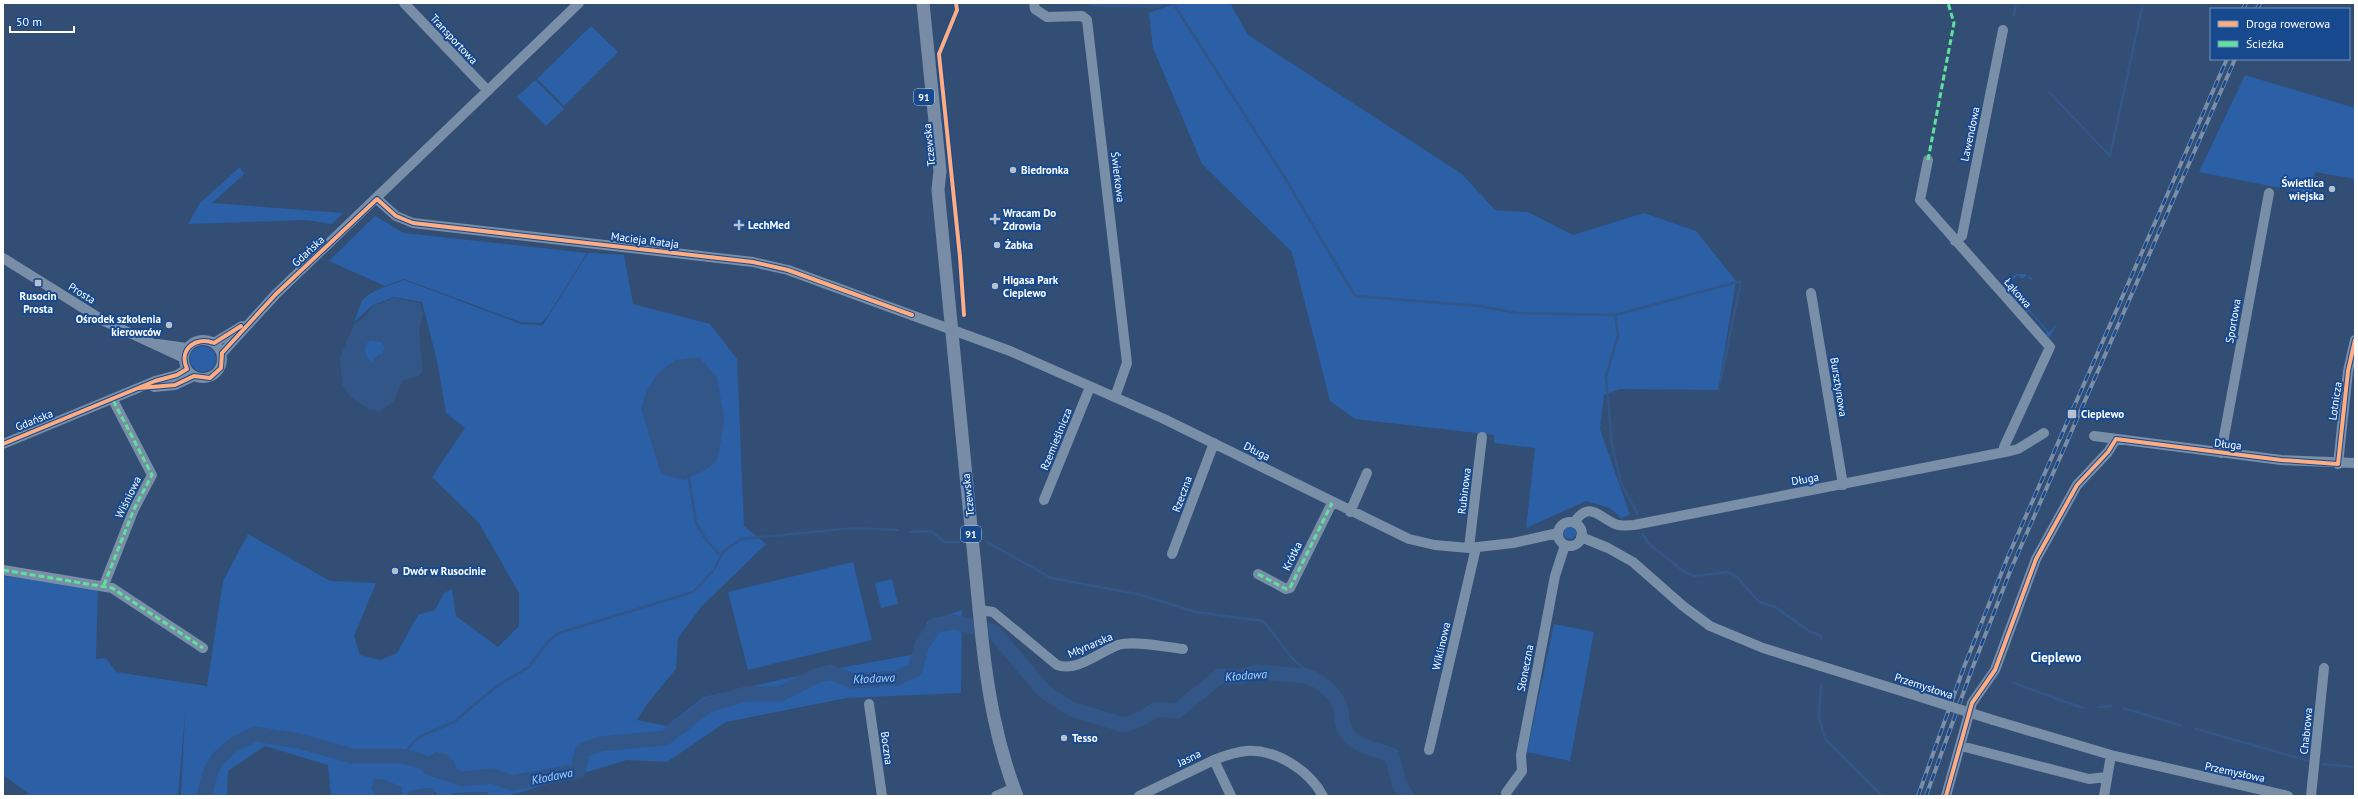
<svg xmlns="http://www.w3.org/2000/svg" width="2358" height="799" viewBox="0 0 2358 799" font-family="'PT Sans',sans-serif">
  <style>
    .green { fill: #2b5fa6 }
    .water { fill: #325688; fill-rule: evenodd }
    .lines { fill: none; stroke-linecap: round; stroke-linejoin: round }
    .stream { stroke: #325688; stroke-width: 2.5 }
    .river { stroke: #325688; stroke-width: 15 }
    .minor { stroke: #798ea7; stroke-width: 10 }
    .major { stroke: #798ca6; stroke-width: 13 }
    .rail-casing { stroke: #7b8ea7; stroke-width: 4 }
    .rail { stroke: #17498f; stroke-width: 2.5; stroke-dasharray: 8; stroke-linecap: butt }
    .minor-bridge { stroke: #798ea7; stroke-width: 10 }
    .quiet { stroke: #60e19b; stroke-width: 3; stroke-dasharray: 6 3; stroke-linecap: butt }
    .cycleway-casing { stroke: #17498f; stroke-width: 6 }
    .cycleway { stroke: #ffac80; stroke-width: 4 }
    .poi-dot { fill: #b7c1ce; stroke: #17498f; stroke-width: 1.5 }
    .labels { text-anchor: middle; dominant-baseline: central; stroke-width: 4; stroke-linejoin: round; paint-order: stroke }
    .shield { fill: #17498f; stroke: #b9c8dd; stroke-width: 1 }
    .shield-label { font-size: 10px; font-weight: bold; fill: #fff }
    .street-label { font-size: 11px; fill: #fff; stroke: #17498f }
    .poi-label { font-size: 11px; font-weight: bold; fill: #fff; stroke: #17498f; text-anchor: start }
    .water-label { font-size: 12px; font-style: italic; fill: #b0cff6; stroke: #17498f }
    .quarter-label { font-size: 13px; font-weight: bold; fill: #fff; stroke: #17498f }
  </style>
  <rect width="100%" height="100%" fill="#324e74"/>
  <!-- green -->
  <path class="green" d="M1176 3H1230L1248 35 1462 174 1495 210 1528 212 1573 235 1644 213 1696 231 1736 281 1718 390 1620 389 1604 395 1600 429 1630 515 1621 518 1610 508 1586 501 1526 528 1535 448 1494 443V435L1355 419 1330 401 1292 252 1202 164 1153 48 1149 13Z
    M591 26 618 52 564 106 537 79Z
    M2245 75 2355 108V179L2315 172 2311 194 2199 172Z
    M535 80 564 109 546 126 517 97Z
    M240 167 244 174 212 203 343 213 332 224 306 220 188 224 200 203Z
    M375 216 404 233 587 253 547 317 541 323 520 322 404 279 385 286 329 261Z
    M588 253 624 255 633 304 710 324 737 359 744 526 766 544 702 606 678 638 676 669 647 704 637 720 667 726 704 697 806 674 922 653 927 622 962 610 961 693 847 698 726 722 667 762 627 760 508 796H488V792L453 793 452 796H436V792L407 794 408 796H401L402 787 374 793 384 796H331L328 765 265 746 228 771 227 796H181L185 714 178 796H25L28 793 3 775V576L98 588 96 659 106 658 116 672 207 686 223 581 248 534 330 581 376 583 354 636 360 655 380 660 397 653 418 615 435 610 444 593 452 589 456 616 498 647 519 626V593L479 523 432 477 465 428 446 413 437 361 422 302 394 297 373 305 354 322C357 316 359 307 362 301 368 291 392 285 404 280L521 324 543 325Z
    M2017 274H2025L2033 279 2031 280 2027 275 2022 279 2018 275 2007 284 2017 297 2024 293 2016 301 2006 287C2007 281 2011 276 2017 274Z
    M2025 305 2049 332 2057 325 2049 337 2045 335 2047 332 2029 311 2026 313 2024 310Z
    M371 340 382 342 385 348 383 354 378 355 373 362 367 359 364 349 367 342Z
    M190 359a13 13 0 1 1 26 0a13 13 0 1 1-26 0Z
    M1564 533a6 6 0 1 1 12 0a6 6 0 1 1-12 0Z
    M853 562 872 640 748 670 728 592Z
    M892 579 898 604 881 608 875 583Z
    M1554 624 1594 632 1570 761 1527 752Z"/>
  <!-- water -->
  <path class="water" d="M1085 3H1170L1157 8 1093 7Z
    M394 298 420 303 423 314 419 330 423 371 418 376 402 381 394 401 381 411 369 410 350 396 342 384 340 357 354 324 366 316 373 306ZM371 340 382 342 385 348 383 354 378 355 373 362 367 359 364 349 367 342Z
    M699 357 717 377 724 419 718 459 709 468 684 480 661 474 641 408 647 390 658 373 675 360Z
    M435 752 447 754 454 762 458 774 445 781 424 774 422 769 429 756Z
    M374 779H382L402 787 401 796C391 796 377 798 371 789Z
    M427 788H434L436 796H408L409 791Z
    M488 792V796H452L453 793Z"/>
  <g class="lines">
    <!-- stream -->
    <path class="stream" d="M1173 3 1285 178 1355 296 1480 306 1517 313 1615 315 1618 336 1606 376 1612 445 1621 483 1638 515
      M2014 15 2016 3
      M2050 93 2110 156 2143 3
      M1615 315 1741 281 1720 383
      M689 478 696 523 707 541 721 556
      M910 532 931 531 945 542H959
      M1642 533 1648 543 1683 571 1693 576 1728 572 1737 577 1759 602 1775 607 1809 631 1821 636V639
      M987 542 1051 578 1137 594 1196 612 1263 621C1273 632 1280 643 1289 654 1295 664 1302 662 1307 676
      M2013 683 2083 708
      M1821 684 1819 717 1825 739 1882 796
      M2098 707 2111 706
      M2123 708 2180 725
      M2196 729 2309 761
      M401 756 419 737 454 722 497 686 529 667 548 641 559 633 693 592 714 570 723 552 741 539 854 528 898 530
      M2322 764 2355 767"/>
    <!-- river -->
    <path class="river" d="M204 796 210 773 217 760 233 745 255 734 299 741 352 756H401L421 761 461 779 492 776 512 783 578 771 582 751 600 744 665 738 708 705 746 694H780L816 676 830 672 853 681 897 678 915 670 922 644 936 625 954 622 994 632 1044 691 1071 709 1124 725 1143 718 1156 709 1177 711 1220 676 1241 677 1255 672 1307 676C1320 681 1335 692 1340 706 1343 716 1340 726 1348 735 1358 747 1378 750 1392 755L1399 783 1406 796"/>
    <!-- minor -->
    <path class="minor" d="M404 3 488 91
      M1034 3 1035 9 1047 17 1082 16 1087 20 1127 363 1115 397
      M1928 160 1920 200 2050 347 2004 447V452
      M377 199 396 216 413 223 753 262 788 270 1010 351 1162 418 1409 539 1435 545 1469 548 1513 543 1558 533
      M1955 241 1962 236 2003 30
      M3 258 104 321 184 358
      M1811 293 1843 485
      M184 359a19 19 0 1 1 38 0a19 19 0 1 1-38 0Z
      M214 343 242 326
      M158 344 187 348
      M222 353 276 294 579 3
      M154 387 175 385 194 376
      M2094 436 2281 460 2355 463
      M3 444 155 381 177 375 187 369
      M2221 453 2269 193
      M2338 464 2348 371 2355 340
      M1044 500 1090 387
      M1350 512 1367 473
      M1558 534a12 12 0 1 1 24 0a12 12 0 1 1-24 0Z
      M1574 523C1590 498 1601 520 1618 525 1623 526 1629 525 1634 525L2010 451 2018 449 2044 433
      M1581 537 1608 548 1633 562 1683 606 1710 626 1763 648 1911 694
      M1469 548 1482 437
      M1172 554 1214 443
      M3 570 112 588 203 648
      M1258 574 1286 589 1290 588 1332 503
      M104 585 134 509 152 475 113 400
      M979 610 993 612 1057 665C1078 672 1099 652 1118 645 1133 640 1167 647 1183 649
      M869 704 882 796
      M1993 720 2111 755 2288 796
      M1961 746 2089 779 2106 777
      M1429 750 1475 552 1474 547
      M1214 760C1224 756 1235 752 1246 751 1276 749 1309 770 1323 796
      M1506 793 1522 771 1521 755 1555 576 1565 545
      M996 796 1014 788
      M1139 796 1214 760 1231 796
      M1946 796 1972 703 1995 670 2036 559 2077 485 2108 452 2116 439
      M2104 796 2111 755
      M2311 796 2324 668"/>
    <!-- major -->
    <path class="major" d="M923 3 940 171 938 190 982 639C988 693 997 745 1017 796"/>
    <defs>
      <path id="rail" d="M2243 9 2246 3
        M2257 9 2260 3
        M1918 796 1964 667 2007 559 2227 59
        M1926 796 1972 669 2011 569 2235 59"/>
    </defs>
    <!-- rail casing -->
    <use href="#rail" class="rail-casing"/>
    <!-- rail -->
    <use href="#rail" class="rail"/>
    <!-- minor-bridge -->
    <path class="minor-bridge" d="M1911 694 1993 720"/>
    <!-- quiet -->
    <path class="quiet" d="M1928 160 1954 23 1948 3
      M3 570 112 588 203 648
      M1258 574 1286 589 1290 588 1332 503
      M104 585 134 509 152 475 113 400"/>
    <defs>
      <path id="cycleway" d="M956 3 957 10 939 54 960 257 964 315
        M140 388 175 385 194 376 210 378 221 368 222 353 276 294 377 199 396 216 413 223 753 262 788 270 912 315
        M3 444 155 381 177 375 187 369C178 349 196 336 214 343L241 326
        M1946 796 1972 703 1995 670 2036 559 2077 485 2108 452 2116 439 2281 460 2338 464 2348 371 2355 340"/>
    </defs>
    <!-- cycleway casing -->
    <use href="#cycleway" class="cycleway-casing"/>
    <!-- cycleway -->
    <use href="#cycleway" class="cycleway"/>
  </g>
  <!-- markers -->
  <g class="poi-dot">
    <circle cx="1013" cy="170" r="4"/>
    <circle cx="2332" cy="189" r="4"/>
    <path d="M993 213h4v4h4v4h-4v4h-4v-4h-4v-4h4z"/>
    <path d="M737 219h4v4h4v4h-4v4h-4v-4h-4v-4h4z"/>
    <circle cx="997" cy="245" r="4"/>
    <rect x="34" y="279" width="8" height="8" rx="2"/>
    <circle cx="995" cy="286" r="4"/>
    <circle cx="169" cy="325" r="4"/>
    <rect x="2067" y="409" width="10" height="10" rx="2"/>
    <circle cx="395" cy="571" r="4"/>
    <circle cx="1064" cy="738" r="4"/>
  </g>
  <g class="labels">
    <!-- shield labels -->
    <g class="shield">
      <rect x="914" y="89" width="20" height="16" rx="3"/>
      <rect x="961" y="526" width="20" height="16" rx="3"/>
    </g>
    <g class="shield-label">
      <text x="924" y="97">91</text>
      <text x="971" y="534">91</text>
    </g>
    <!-- street labels -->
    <g class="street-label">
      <text transform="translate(454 39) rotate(47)">Transportowa</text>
      <text transform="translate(1970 134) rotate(-78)">Lawendowa</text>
      <text transform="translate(929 145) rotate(-96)">Tczewska</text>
      <text transform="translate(1118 177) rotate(83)">Świerkowa</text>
      <text transform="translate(645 240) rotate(7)">Macieja Rataja</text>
      <text transform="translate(308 251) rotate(-43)">Gdańska</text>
      <text transform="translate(82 293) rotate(32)">Prosta</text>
      <text transform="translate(2018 293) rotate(49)">Łąkowa</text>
      <text transform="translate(2233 321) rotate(-80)">Sportowa</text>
      <text transform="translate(1839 387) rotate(81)">Bursztynowa</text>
      <text transform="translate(2335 401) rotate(-82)">Lotnicza</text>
      <text transform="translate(34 420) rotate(-22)">Gdańska</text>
      <text transform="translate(1056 439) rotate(-68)">Rzemieślnicza</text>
      <text transform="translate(2228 444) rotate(7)">Długa</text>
      <text transform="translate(1257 451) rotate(27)">Długa</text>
      <text transform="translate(1805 479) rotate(-10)">Długa</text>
      <text transform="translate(1464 491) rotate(-83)">Rubinowa</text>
      <text transform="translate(1182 494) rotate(-70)">Rzeczna</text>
      <text transform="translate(968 495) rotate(-96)">Tczewska</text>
      <text transform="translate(128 497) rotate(-64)">Wiśniowa</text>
      <text transform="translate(1292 556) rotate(-64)">Krótka</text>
      <text transform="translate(1090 645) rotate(-23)">Młynarska</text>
      <text transform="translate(1441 646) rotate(-77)">Wiklinowa</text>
      <text transform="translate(1525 668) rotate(-79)">Słoneczna</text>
      <text transform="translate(1924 686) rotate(18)">Przemysłowa</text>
      <text transform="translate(2306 731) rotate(-84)">Chabrowa</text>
      <text transform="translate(887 748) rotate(82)">Boczna</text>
      <text transform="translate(1189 758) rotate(-26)">Jasna</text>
      <text transform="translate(2235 772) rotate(12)">Przemysłowa</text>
    </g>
    <!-- poi labels -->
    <g class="poi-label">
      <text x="1021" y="170">Biedronka</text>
      <text x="2324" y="183" text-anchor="end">Świetlica<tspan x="2324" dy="13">wiejska</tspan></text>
      <text x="1003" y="213">Wracam Do<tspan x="1003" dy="13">Zdrowia</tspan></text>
      <text x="748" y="225">LechMed</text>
      <text x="1005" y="245">Żabka</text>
      <text x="1003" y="280">Higasa Park<tspan x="1003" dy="13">Cieplewo</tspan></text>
      <text x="38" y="296" text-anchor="middle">Rusocin<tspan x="38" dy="13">Prosta</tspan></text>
      <text x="161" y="319" text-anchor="end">Ośrodek szkolenia<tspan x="161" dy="13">kierowców</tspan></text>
      <text x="2081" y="414">Cieplewo</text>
      <text x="403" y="571">Dwór w Rusocinie</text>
      <text x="1072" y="738">Tesso</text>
    </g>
    <!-- water labels -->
    <g class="water-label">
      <text transform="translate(1246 675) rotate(-4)">Kłodawa</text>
      <text transform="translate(874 678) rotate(-3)">Kłodawa</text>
      <text transform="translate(552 776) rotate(-11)">Kłodawa</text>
    </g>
    <!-- quarter labels -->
    <g class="quarter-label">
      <text x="2056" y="657">Cieplewo</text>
    </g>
  </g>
  <!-- border -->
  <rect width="2358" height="799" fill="none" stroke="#ffffff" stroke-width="8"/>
  <!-- legend -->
  <rect x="2210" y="8" width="140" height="52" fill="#17498f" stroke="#7492bc"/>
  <rect x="2218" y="21" width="20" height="6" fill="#ffac80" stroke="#7492bc"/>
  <text x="2246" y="28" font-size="12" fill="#ffffff">Droga rowerowa</text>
  <rect x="2218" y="41" width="20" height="6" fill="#60e19b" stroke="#7492bc"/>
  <text x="2246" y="48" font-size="12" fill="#ffffff">Ścieżka</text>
  <!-- scale -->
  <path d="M10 26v6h64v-6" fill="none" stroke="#ffffff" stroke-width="2"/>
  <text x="16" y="26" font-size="12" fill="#ffffff" stroke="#17498f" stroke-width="3" paint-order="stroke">50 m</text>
</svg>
